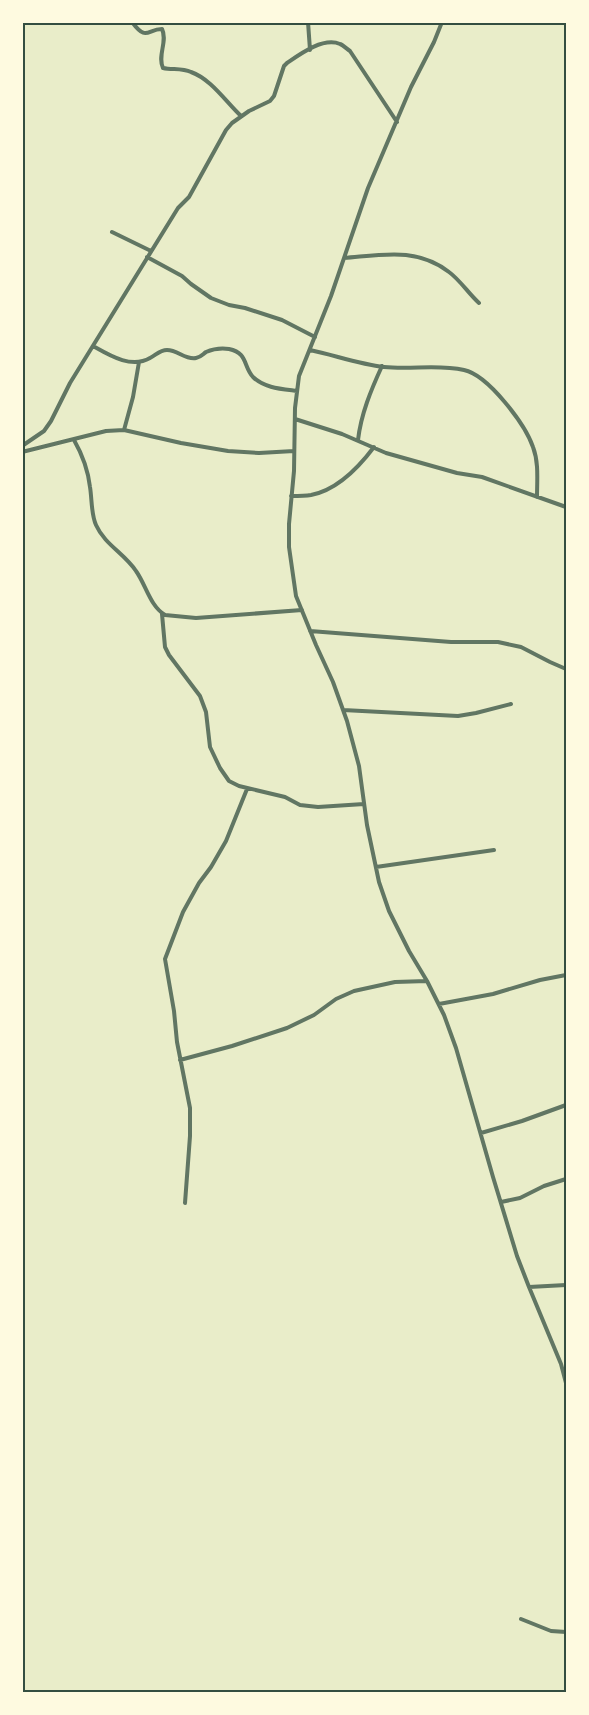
<svg xmlns="http://www.w3.org/2000/svg" width="589" height="1715" viewBox="0 0 589 1715" font-family="Manrope,sans-serif">
  <style>
    .lines { fill: none; stroke-linecap: round; stroke-linejoin: round }
    .minor { stroke: #617663; stroke-width: 4 }
    .neatline { fill: none; stroke: #344e41; stroke-width: 2 }
  </style>
  <rect width="100%" height="100%" fill="#e9edc9"/>
  <g class="lines">
    <!-- minor -->
    <path class="minor" d="M132 22C147 42 147 29 162 29 168 41 157 56 163 68 172 70 182 68 191 72 211 79 226 102 241 116
      M308 22 310 50
      M442 22 434 42 411 87 368 188 331 296 299 376 295 408 294 471 289 524V547L296 596 316 645 333 682 347 721 359 766 367 825 379 882 389 911 409 951 427 981 444 1015 456 1048 493 1177 517 1256 529 1287 561 1364 566 1383
      M112 232 151 251
      M147 257 182 276 191 284 211 298 229 305 245 308 282 320 315 337
      M344 258C382 255 417 247 449 272 460 280 469 294 479 303
      M93 346C109 355 131 369 150 358 156 355 160 350 167 350 178 350 185 360 196 358 201 357 203 354 206 352 213 349 222 348 229 349 248 353 243 366 253 377 264 388 282 389 297 391
      M310 350C334 355 359 364 384 367 411 370 437 364 464 370 488 375 525 424 533 447 539 463 537 480 537 497
      M295 419 342 434 386 453 457 473 482 477 566 507
      M124 430 133 397 139 362
      M74 440C82 454 88 470 90 487 92 499 91 514 96 525 105 545 124 553 136 571 146 585 150 606 165 615L196 618 302 610
      M358 440C361 414 371 390 382 366
      M22 446 44 431 51 421 70 383 178 208 189 197 226 130 232 123 249 111 270 101 274 96 284 66 287 63C300 54 323 37 340 44 343 45 347 49 350 51L397 122
      M22 452 106 431 124 430 181 443 228 451 259 453 294 451
      M291 496C298 496 305 496 311 495 337 490 359 467 374 447
      M162 614 165 647 169 655 200 696 206 712 210 747 220 768 229 781 239 786 285 797 300 805 318 807 364 804
      M310 631 451 642H498L521 647 550 662 566 669
      M343 710 458 716 476 713 511 704
      M376 867 494 850
      M439 1004 493 994 540 980 566 975
      M180 1060 232 1046 287 1028 314 1015 336 999 354 991 395 982 427 981
      M481 1133 522 1121 566 1105
      M501 1202 520 1198 544 1186 566 1179
      M185 1203 190 1136V1108L177 1042 174 1011 165 959 183 912 199 883 211 867 226 841 247 789
      M529 1287 566 1285
      M521 1619 551 1631 566 1632"/>
  </g>
  <!-- border -->
  <rect width="589" height="1715" fill="none" stroke="#fefae0" stroke-width="48"/>
  <rect x="24" y="24" width="541" height="1667" class="neatline"/>
</svg>
